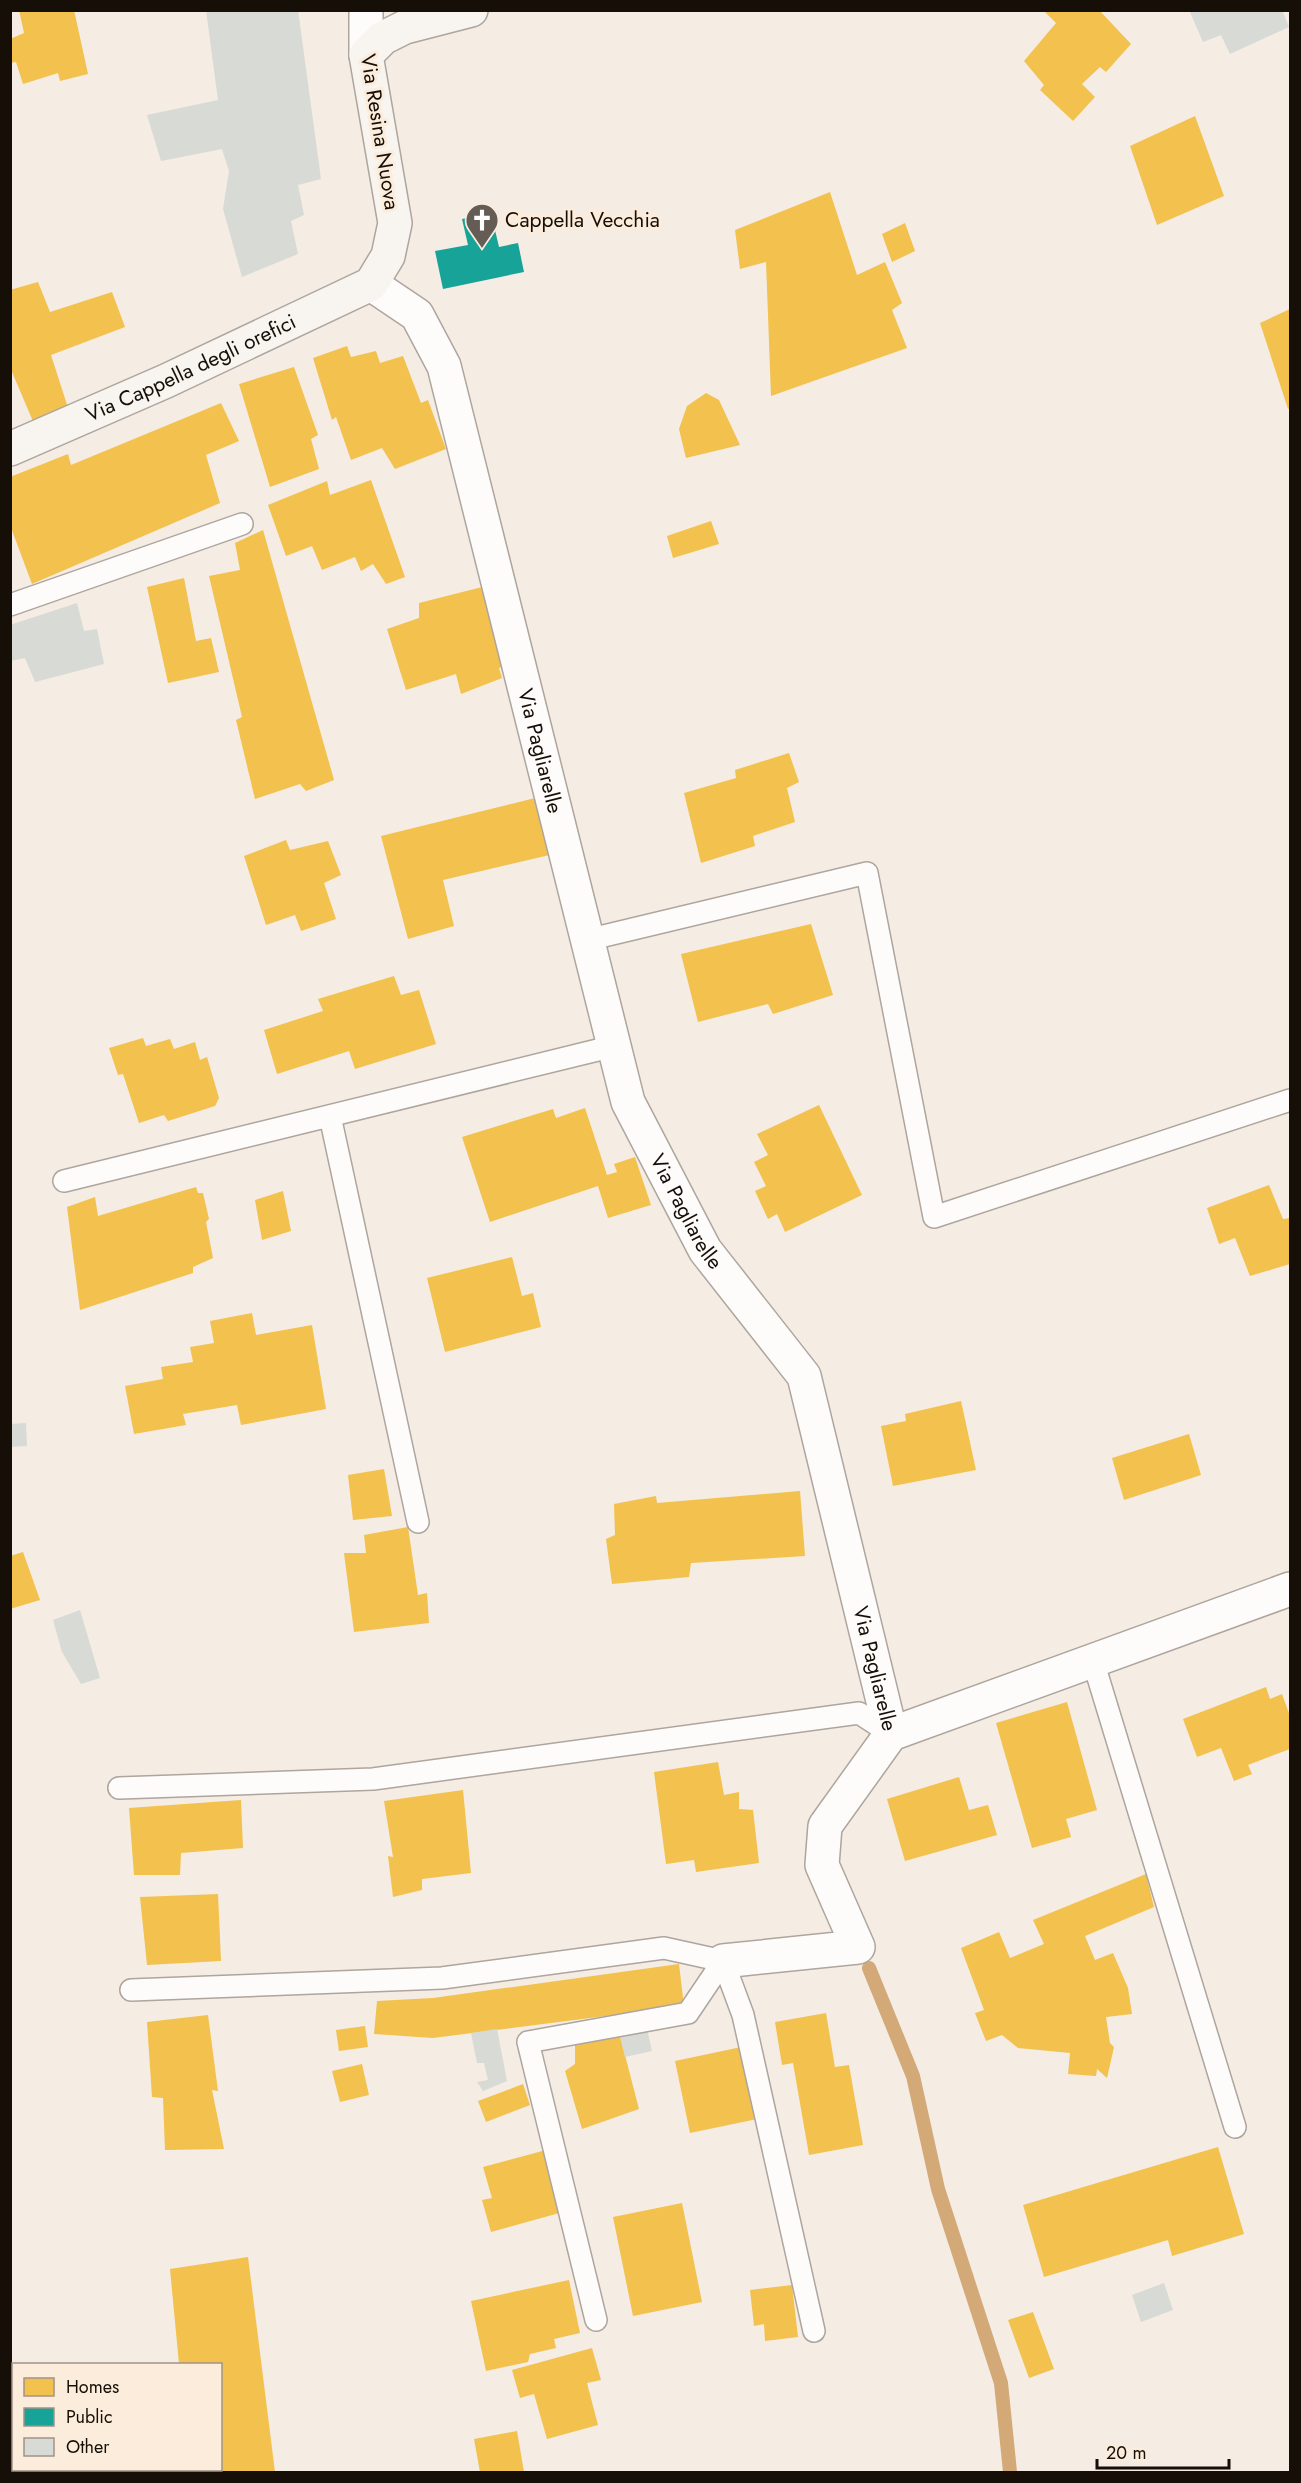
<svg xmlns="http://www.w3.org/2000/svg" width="1301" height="2483" viewBox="0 0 1301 2483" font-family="Jost,sans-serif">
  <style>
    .homes { fill: #f2c14e }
    .public { fill: #17a398 }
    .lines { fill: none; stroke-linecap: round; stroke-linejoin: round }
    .stream { stroke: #d3a978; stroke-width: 14 }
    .building { fill: #d7dad5 }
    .lane-casing { stroke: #ada59e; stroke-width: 24 }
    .street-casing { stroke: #ada59e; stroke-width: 36 }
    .secondary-casing { stroke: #ada59e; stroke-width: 36 }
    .lane { stroke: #fefcfb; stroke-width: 21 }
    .street { stroke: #fefcfb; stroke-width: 33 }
    .secondary { stroke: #f8f4ef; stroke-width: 33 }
    .labels { text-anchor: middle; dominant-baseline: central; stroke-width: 6; stroke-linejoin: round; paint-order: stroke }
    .street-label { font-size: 21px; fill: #160f08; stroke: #fcecdc }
    .poi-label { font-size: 21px; fill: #160f08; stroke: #fcecdc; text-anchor: start }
  </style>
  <rect width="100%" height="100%" fill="#f5ece3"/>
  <!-- homes -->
  <path class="homes" d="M19 10H74L88 74 60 81 58 73 23 84 16 62 10 63V39L24 33Z
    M1043 10H1099L1131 44 1106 72 1100 67 1082 84 1095 97 1073 121 1040 90 1044 85 1024 61 1056 23Z
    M1195 116 1224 196 1157 225 1130 146Z
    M830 192 857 275 885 262 902 303 892 310 907 348 771 396 766 262 740 269 735 230Z
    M905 223 915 251 892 262 882 234Z
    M38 282 50 312 112 292 125 327 51 355 70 414 35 426 12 372 10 290Z
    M1290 309V408L1288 409 1260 323Z
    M347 346 351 357 376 351 380 363 403 356 421 403 428 400 446 449 395 469 382 448 351 460 336 417 332 420 313 358Z
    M294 367 318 435 311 439 319 469 270 487 239 384Z
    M706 393 719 400 740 445 686 458 679 429 687 406Z
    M221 403 239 441 206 455 220 503 32 584 10 525V477L68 454 71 465Z
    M371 480 405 577 386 584 373 564 361 571 355 557 322 570 312 546 286 556 268 505 327 481 330 495Z
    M711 521 719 544 673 558 667 536Z
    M263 530 334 780 306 791 300 784 255 799 236 720 242 717 209 576 240 570 235 543Z
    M184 578 196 641 211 638 219 672 168 683 147 587Z
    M490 585 513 664 499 668 502 678 461 694 456 674 406 690 387 629 419 618V603Z
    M789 753 799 782 787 788 795 822 753 836 755 846 701 863 684 793 736 778 735 770Z
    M543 796 558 853 443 880 454 926 408 939 381 836Z
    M286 840 290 850 328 841 341 875 324 883 336 919 301 931 295 915 266 925 244 856Z
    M811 924 833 995 773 1014 768 1004 698 1022 681 954Z
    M394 976 401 995 419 990 436 1044 355 1069 349 1051 277 1074 264 1030 323 1011 318 999Z
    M143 1038 146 1046 170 1039 174 1049 195 1042 200 1060 207 1057 219 1098 215 1106 168 1121 164 1115 139 1123 123 1074 118 1075 109 1048Z
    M819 1105 862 1195 785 1232 777 1214 768 1219 755 1191 766 1186 754 1162 768 1155 757 1134Z
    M585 1108 607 1175 617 1172 614 1164 635 1157 651 1205 608 1218 598 1186 490 1222 462 1137 553 1109 556 1118Z
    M1269 1185 1283 1219 1290 1218V1264L1250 1276 1235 1238 1219 1244 1207 1208Z
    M196 1187 198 1193H203L209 1219 206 1222 213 1258 193 1267V1273L80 1310 67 1207 95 1197 98 1216Z
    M283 1191 291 1231 262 1240 255 1200Z
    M512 1257 522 1296 533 1293 541 1327 445 1352 427 1278Z
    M252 1313 256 1335 312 1325 326 1409 241 1425 237 1405 183 1414 186 1425 134 1434 125 1386 163 1379 161 1367 193 1362 190 1347 214 1343 210 1321Z
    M961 1401 976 1470 893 1486 881 1426 906 1421 905 1414Z
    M1189 1434 1201 1475 1124 1500 1112 1458Z
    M384 1469 392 1516 353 1520 348 1475Z
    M800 1491 805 1556 691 1563 689 1577 612 1584 606 1539 615 1535 614 1504 656 1496 657 1503Z
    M408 1527 418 1595 427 1593 429 1623 354 1632 344 1553H366L364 1535Z
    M23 1552 40 1600 10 1609V1556Z
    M1266 1687 1270 1699 1282 1694 1290 1716V1749L1248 1765 1252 1774 1234 1781 1221 1748 1197 1757 1183 1719Z
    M1067 1702 1097 1810 1066 1819 1071 1837 1032 1848 996 1723Z
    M718 1762 724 1795 739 1792V1809L753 1810 759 1863 696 1872 694 1860 666 1864 654 1772Z
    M959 1777 969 1810 988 1805 997 1835 905 1861 887 1799Z
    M463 1790 471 1873 422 1879V1890L393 1897 388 1856 393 1857 384 1801Z
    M241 1800 243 1848 181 1853 180 1875H134L129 1808Z
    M1146 1874 1154 1907 1085 1936 1095 1960 1113 1953 1128 1988 1132 2014 1106 2017 1110 2043 1114 2047 1107 2078 1097 2069 1096 2076 1068 2074 1070 2053 1018 2048 1002 2035 986 2041 975 2013 984 2010 961 1948 999 1932 1010 1958 1044 1944 1033 1920Z
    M218 1894 221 1961 147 1965 140 1897Z
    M679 1964 684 2006 433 2038 374 2034 377 2001 433 1998Z
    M826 2013 835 2067 849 2065 863 2145 809 2155 793 2063 782 2065 775 2022Z
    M208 2015 218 2091 212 2090 224 2149 165 2150 163 2098 152 2097 147 2022Z
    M365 2026 368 2047 339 2051 336 2030Z
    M620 2036 639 2109 582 2129 565 2071 575 2064V2045Z
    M746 2046 762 2118 690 2133 675 2061Z
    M362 2064 369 2095 340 2102 332 2071Z
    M523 2084 530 2105 486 2122 478 2101Z
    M1218 2147 1244 2234 1172 2256 1168 2240 1044 2277 1023 2205Z
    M546 2150 563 2212 491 2232 482 2200 492 2198 483 2167Z
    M682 2203 702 2302 633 2316 613 2217Z
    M248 2257 275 2472H189V2470H220V2364H179L170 2269Z
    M569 2280 580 2333 554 2339 556 2348 530 2354 528 2362 486 2371 471 2301Z
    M792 2285 798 2337 765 2341 764 2324 754 2326 750 2290Z
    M1033 2312 1054 2369 1029 2378 1008 2320Z
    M592 2348 601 2380 587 2383 598 2425 547 2439 534 2394 520 2398 512 2370Z
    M517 2431 524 2472H480L474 2439Z"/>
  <!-- public -->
  <path class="public" d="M491 213 499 247 518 243 524 272 443 289 435 251 468 245 462 219Z"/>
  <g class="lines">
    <!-- stream -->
    <path class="stream" d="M869 1968 913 2076 938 2189 1001 2383 1010 2472"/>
  </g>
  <!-- building -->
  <path class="building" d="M206 10H298L321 179 298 185 304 215 291 221 298 254 242 277 223 209 229 171 222 149 161 161 147 115 218 100Z
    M1189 10H1282L1289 27 1230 54 1221 35 1203 42Z
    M77 603 84 631 97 629 104 664 35 682 25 658 10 661V625Z
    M26 1423 27 1446 10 1447V1424Z
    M80 1610 100 1678 81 1684 62 1652 53 1620Z
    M646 2025 652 2051 625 2057 620 2036Z
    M497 2029 507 2081 483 2091 477 2082 488 2080 484 2063H477L471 2033Z
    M1164 2283 1173 2310 1141 2322 1132 2295Z"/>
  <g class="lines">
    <defs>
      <path id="lane" d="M10 605 242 524
        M587 940 867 873 934 1217 1290 1100
        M330 1116 418 1522
        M64 1181 614 1046
        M1093 1661 1235 2127
        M119 1788 373 1779 859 1713 891 1734
        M723 1961 743 2015 814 2331
        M131 1990 442 1978 664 1948 723 1961
        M596 2320 528 2042 688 2013 723 1961"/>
      <g id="street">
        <path d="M366 10V55"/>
        <path id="s1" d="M371 284 417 315 444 366 628 1102 705 1250 804 1376 891 1734"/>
        <path d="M891 1734 1290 1589"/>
        <path d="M723 1961 858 1947 822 1865 825 1826 891 1734"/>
        <path d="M163 2470 164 2472"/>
      </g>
      <g id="secondary">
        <path id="s2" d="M10 449 166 381 371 284 388 256 395 223 366 55 383 38 405 27 471 10"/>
      </g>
    </defs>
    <!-- lane casing -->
    <use href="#lane" class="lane-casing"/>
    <!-- street casing -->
    <use href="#street" class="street-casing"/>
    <!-- secondary casing -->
    <use href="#secondary" class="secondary-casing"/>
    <!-- lane -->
    <use href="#lane" class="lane"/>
    <!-- street -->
    <use href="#street" class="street"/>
    <!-- secondary -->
    <use href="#secondary" class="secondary"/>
  </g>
  <!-- icons -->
  <defs>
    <symbol id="church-pin" viewBox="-11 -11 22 30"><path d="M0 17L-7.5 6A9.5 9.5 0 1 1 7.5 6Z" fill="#645c55" stroke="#fcecdc"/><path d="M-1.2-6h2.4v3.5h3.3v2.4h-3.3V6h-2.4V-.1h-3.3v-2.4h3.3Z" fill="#fff"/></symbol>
  </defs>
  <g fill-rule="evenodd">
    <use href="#church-pin" x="463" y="201" width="38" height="52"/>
  </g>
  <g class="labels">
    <!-- street labels -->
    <g class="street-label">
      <text transform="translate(380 132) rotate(81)">Via Resina Nuova</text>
      <text stroke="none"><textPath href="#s2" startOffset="198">Via Cappella degli orefici</textPath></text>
      <text stroke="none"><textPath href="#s1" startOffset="510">Via Pagliarelle</textPath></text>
      <text stroke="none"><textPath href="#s1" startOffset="996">Via Pagliarelle</textPath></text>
      <text stroke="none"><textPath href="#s1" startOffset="1500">Via Pagliarelle</textPath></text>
    </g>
    <!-- poi labels -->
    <g class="poi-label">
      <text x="505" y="220">Cappella Vecchia</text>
    </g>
  </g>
  <!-- border -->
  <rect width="1301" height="2483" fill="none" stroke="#160f08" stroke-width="24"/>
  <!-- legend -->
  <rect x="12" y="2363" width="210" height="108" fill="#fcecdc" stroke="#a09487" stroke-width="1.5"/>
  <rect x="24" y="2378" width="30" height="18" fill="#f2c14e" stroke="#a09487" stroke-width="1.5"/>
  <text x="66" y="2393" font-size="18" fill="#160f08">Homes</text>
  <rect x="24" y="2408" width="30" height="18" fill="#17a398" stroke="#a09487" stroke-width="1.5"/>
  <text x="66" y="2423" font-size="18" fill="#160f08">Public</text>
  <rect x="24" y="2438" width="30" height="18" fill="#d7dad5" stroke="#a09487" stroke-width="1.5"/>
  <text x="66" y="2453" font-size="18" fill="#160f08">Other</text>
  <!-- scale -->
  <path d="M1097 2459v9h132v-9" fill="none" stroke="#160f08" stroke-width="3"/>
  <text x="1106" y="2459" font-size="18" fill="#160f08" stroke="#fcecdc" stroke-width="4.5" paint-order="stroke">20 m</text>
</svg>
